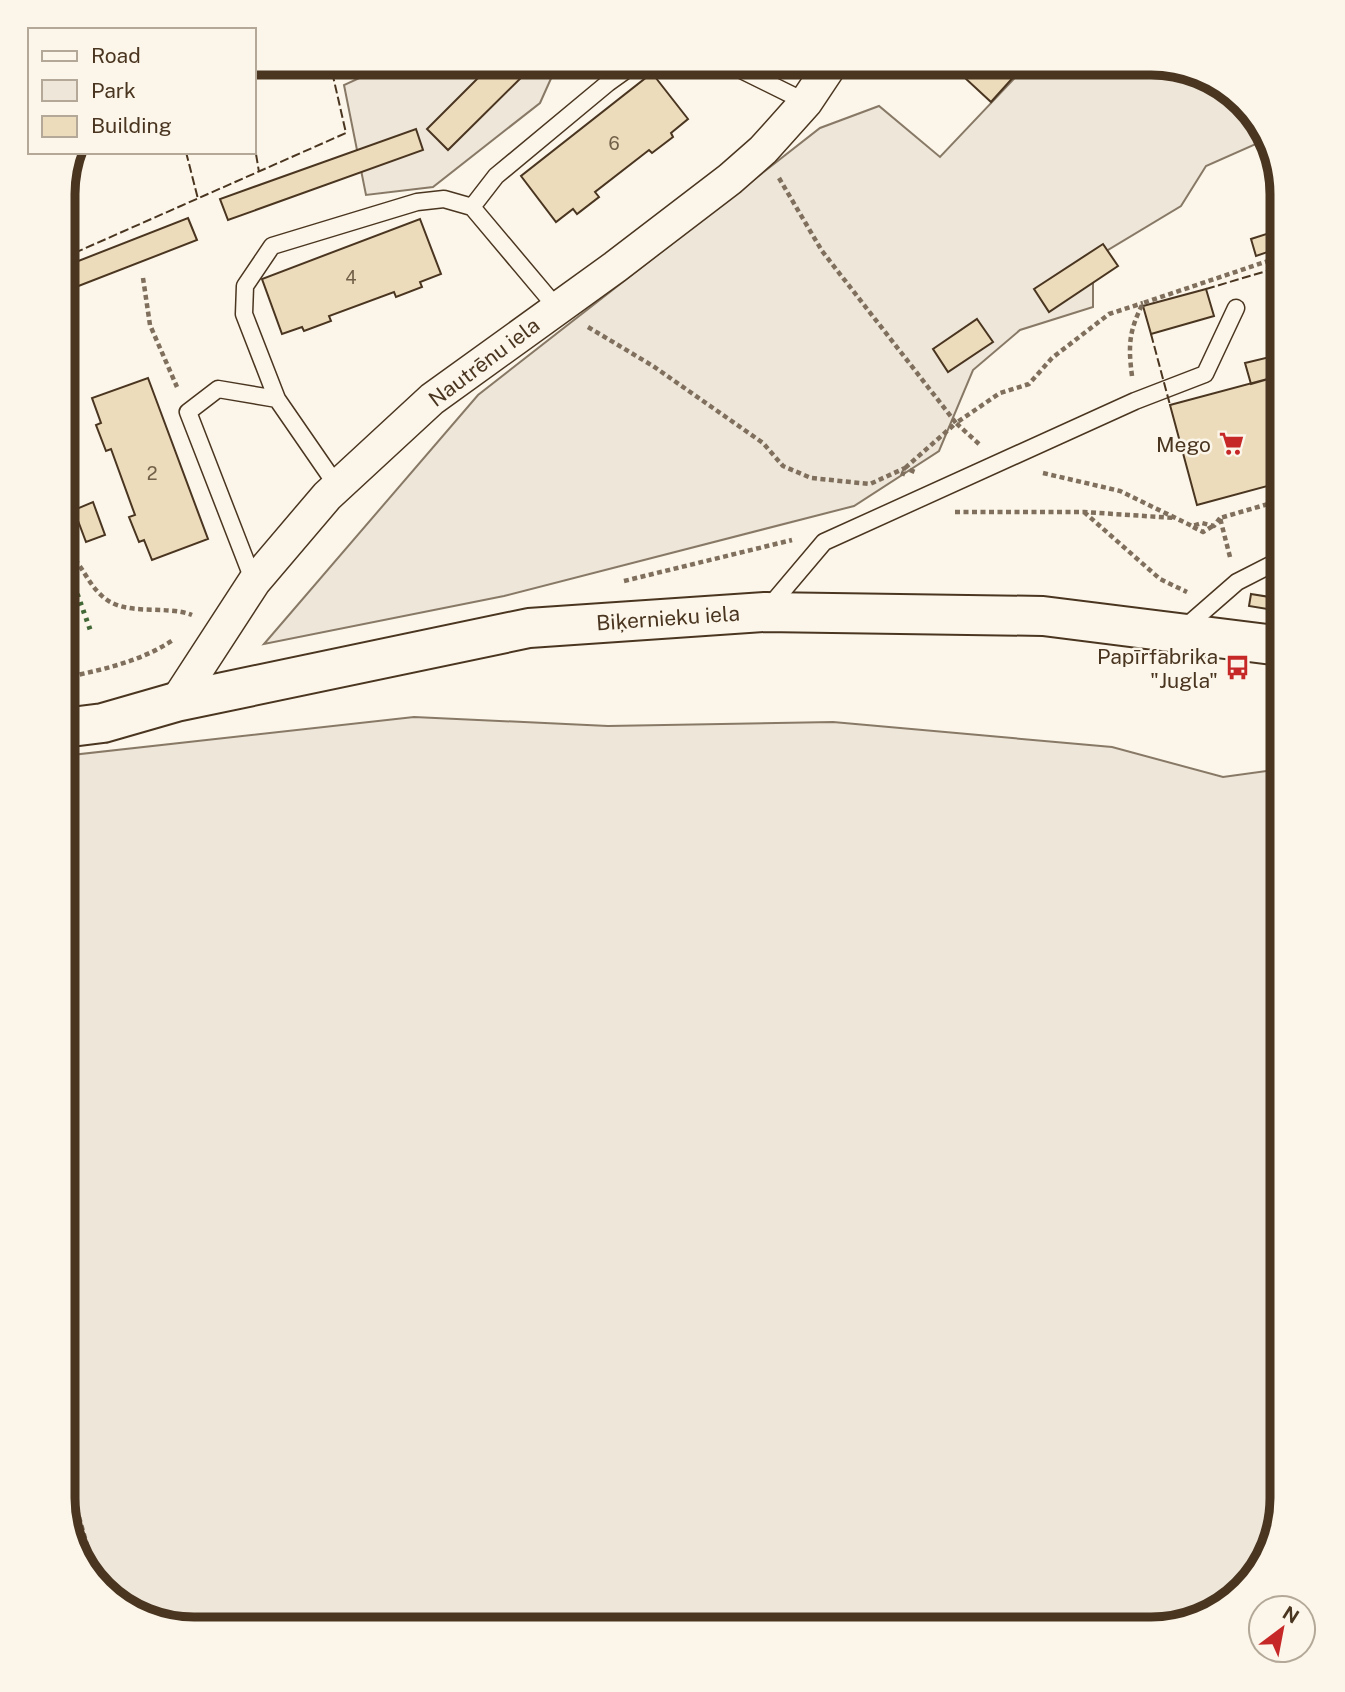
<svg xmlns="http://www.w3.org/2000/svg" width="1345" height="1692" viewBox="0 0 1345 1692" font-family="'Public Sans',sans-serif">
  <style>
    .green { fill: #ede6d9; stroke: #887966; stroke-width: 2 }
    .building { fill: #ecdcbc; stroke: #4a3520; stroke-width: 2 }
    .lines { fill: none; stroke-linecap: round; stroke-linejoin: round }
    .lane-casing { stroke: #4a3520; stroke-width: 19 }
    .street-casing { stroke: #4a3520; stroke-width: 35 }
    .primary-casing { stroke: #4a3520; stroke-width: 42 }
    .path { stroke: #7f6f5c; stroke-width: 4.5; stroke-dasharray: 5 3.5; stroke-linecap: butt }
    .lane { stroke: #fbf6e9; stroke-width: 16 }
    .street { stroke: #fbf6e9; stroke-width: 32 }
    .primary { stroke: #fbf6e9; stroke-width: 38 }
    .hedge { stroke: #436837; stroke-width: 5; stroke-dasharray: 3.5 5; stroke-linecap: butt }
    .fence { stroke: #4a3520; stroke-width: 2; stroke-dasharray: 9 3.5; stroke-linecap: butt }
    .labels { text-anchor: middle; dominant-baseline: central; stroke-width: 5; stroke-linejoin: round; paint-order: stroke }
    .number-label { font-size: 18px; fill: #725f47 }
    .street-label { font-size: 21px; fill: #4a3520; stroke: #fbf6e9 }
    .poi-label { font-size: 21px; fill: #4a3520; stroke: #fbf6e9; text-anchor: end }
    .rim { fill: none; stroke: #4a3520; stroke-width: 9 }
  </style>
  <rect width="100%" height="100%" fill="#fbf6e9"/>
  <!-- green -->
  <path class="green" d="M392 63H558L540 103 433 187 366 195 344 85Z
    M1029 63H1159L1216 80 1260 122 1265 140 1206 166 1181 206 1093 259V307L1020 330 973 370 939 451 854 506 504 596 264 644 478 395 820 128 879 106 940 157Z
    M414 717 608 726 833 722 1112 747 1223 777 1282 769V1498L1265 1563 1223 1607 1151 1629H194L129 1612 85 1570 63 1497V756Z"/>
  <!-- building -->
  <path class="building" d="M493 63H536L448 150 427 129Z
    M978 63H1026L991 102 965 78Z
    M652 73 688 119 671 133 673 137 652 153 649 150 595 192 599 197 577 214 573 209 556 222 521 176Z
    M416 129 423 150 228 220 220 199Z
    M188 218 197 240 63 292V267Z
    M420 219 441 274 420 282 422 287 396 297 394 292 329 316 331 321 304 331 302 327 282 334 262 279Z
    M1282 229V247L1256 256 1251 239Z
    M1103 244 1118 266 1049 312 1034 289Z
    M1206 289 1214 316 1151 334 1143 306Z
    M977 319 993 342 948 372 933 349Z
    M1282 354V375L1251 384 1245 363Z
    M1282 375V482L1197 505 1170 405Z
    M148 378 208 539 152 560 144 540 139 542 129 517 135 515 111 449 106 451 96 425 101 423 92 398Z
    M93 502 105 535 86 542 74 510Z
    M1251 594 1282 599 1280 611 1249 606Z"/>
  <g class="lines">
    <defs>
      <path id="lane" d="M727 63 806 102
        M472 207 496 176 608 83 636 63
        M277 399 244 314 245 286 272 246 417 202 444 199 472 207 557 308
        M254 582 188 412 218 389 277 399 337 486
        M769 607 824 542 1135 401 1205 374 1236 308
        M1182 630 1237 582 1282 559"/>
      <path id="street" d="M176 702 254 582 327 496 432 399 615 267 730 179 763 150 806 102 832 63"/>
      <path id="primary" d="M63 728 103 723 176 702 529 628 765 612 1043 616 1282 646"/>
    </defs>
    <!-- lane casing -->
    <use href="#lane" class="lane-casing"/>
    <!-- street casing -->
    <use href="#street" class="street-casing"/>
    <!-- primary casing -->
    <use href="#primary" class="primary-casing"/>
    <!-- path -->
    <path class="path" d="M779 178 822 251 956 423 905 468 901 479
      M143 278 150 325 177 387
      M588 327 653 366 763 443 783 466 811 478 870 484 905 468 915 472
      M1132 376C1128 345 1129 331 1143 303L1271 260 1282 263
      M979 444 956 423 1000 393 1029 384 1052 358 1109 314 1143 303
      M1043 473 1120 491 1192 526 1202 523 1214 526 1220 518
      M955 512H1084L1175 518
      M1084 512 1160 579 1187 592
      M1193 527 1203 532 1213 526
      M63 529 67 519 77 516
      M63 547C82 563 86 581 101 595 124 618 165 604 192 615
      M1230 557 1220 518 1282 500
      M624 581 792 540
      M63 678C101 670 140 662 173 640
      M63 1460 97 1581"/>
    <!-- lane -->
    <use href="#lane" class="lane"/>
    <!-- street -->
    <use href="#street" class="street"/>
    <!-- primary -->
    <use href="#primary" class="primary"/>
    <!-- hedge -->
    <path class="hedge" d="M63 554 91 632"/>
    <!-- fence -->
    <path class="fence" d="M254 142 259 172
      M186 152 198 199
      M63 258 346 133 330 63
      M1206 289 1270 270 1282 311
      M1151 334 1170 405"/>
  </g>
  <!-- icons -->
  <defs>
    <symbol id="supermarket-bare" viewBox="-9 -9 18 18"><path d="M-6-5.5h2.5l.6 2H6L4.5 2H-2.5L-4.4-4H-6ZM-1.5 3.2a1.3 1.3 0 1 0 .1 0ZM3 3.2a1.3 1.3 0 1 0 .1 0Z" fill="#c62828" stroke="#fbf6e9" stroke-width="2.5" paint-order="stroke"/></symbol>
    <symbol id="bus-bare" viewBox="-9 -9 18 18"><path d="M-5-6H5V4H4V6H2V4H-2V6H-4V4H-5ZM-3.5-4V0h7V-4ZM-3.5 1.2v1.5H-2V1.2ZM2 1.2v1.5H3.5V1.2Z" fill="#c62828" stroke="#fbf6e9" stroke-width="2.5" paint-order="stroke"/></symbol>
  </defs>
  <g fill-rule="evenodd">
    <use href="#supermarket-bare" x="1214" y="426" width="35" height="35"/>
    <use href="#bus-bare" x="1220" y="650" width="35" height="35"/>
  </g>
  <g class="labels">
    <!-- number labels -->
    <g class="number-label">
      <text x="614" y="143">6</text>
      <text x="351" y="277">4</text>
      <text x="152" y="473">2</text>
    </g>
    <!-- street labels -->
    <g class="street-label">
      <text transform="translate(484 362) rotate(-37)">Nautrēnu iela</text>
      <text transform="translate(668 618) rotate(-4)">Biķernieku iela</text>
    </g>
    <!-- poi labels -->
    <g class="poi-label">
      <text x="1211" y="444">Mego</text>
      <text x="1218" y="656">Papīrfabrika<tspan x="1218" dy="24">"Jugla"</tspan></text>
    </g>
  </g>
  <!-- crop -->
  <path d="M0 0H1345V1692H0ZM194 75H1151A119 119 0 0 1 1270 194V1498A119 119 0 0 1 1151 1617H194A119 119 0 0 1 75 1498V194A119 119 0 0 1 194 75Z" fill="#fbf6e9" fill-rule="evenodd"/>
  <path class="rim" d="M194 75H1151A119 119 0 0 1 1270 194V1498A119 119 0 0 1 1151 1617H194A119 119 0 0 1 75 1498V194A119 119 0 0 1 194 75Z"/>
  <!-- legend -->
  <rect x="28" y="28" width="228" height="126" fill="#fbf6e9" stroke="#b4a999" stroke-width="2"/>
  <rect x="42" y="51" width="35" height="10" fill="#fbf6e9" stroke="#b4a999" stroke-width="2"/>
  <text x="91" y="63" font-size="21" fill="#4a3520">Road</text>
  <rect x="42" y="80" width="35" height="21" fill="#ede6d9" stroke="#b4a999" stroke-width="2"/>
  <text x="91" y="98" font-size="21" fill="#4a3520">Park</text>
  <rect x="42" y="116" width="35" height="21" fill="#ecdcbc" stroke="#b4a999" stroke-width="2"/>
  <text x="91" y="133" font-size="21" fill="#4a3520">Building</text>
  <!-- north arrow -->
  <g transform="translate(1282 1629) rotate(32)"><circle r="33" fill="#fbf6e9" stroke="#b4a999" stroke-width="2"/>
  <path d="M0-5L12 26L0 18L-12 26Z" fill="#c62828"/>
  <text y="-10" font-size="19" font-weight="bold" text-anchor="middle" fill="#4a3520">N</text>
  </g>
</svg>
